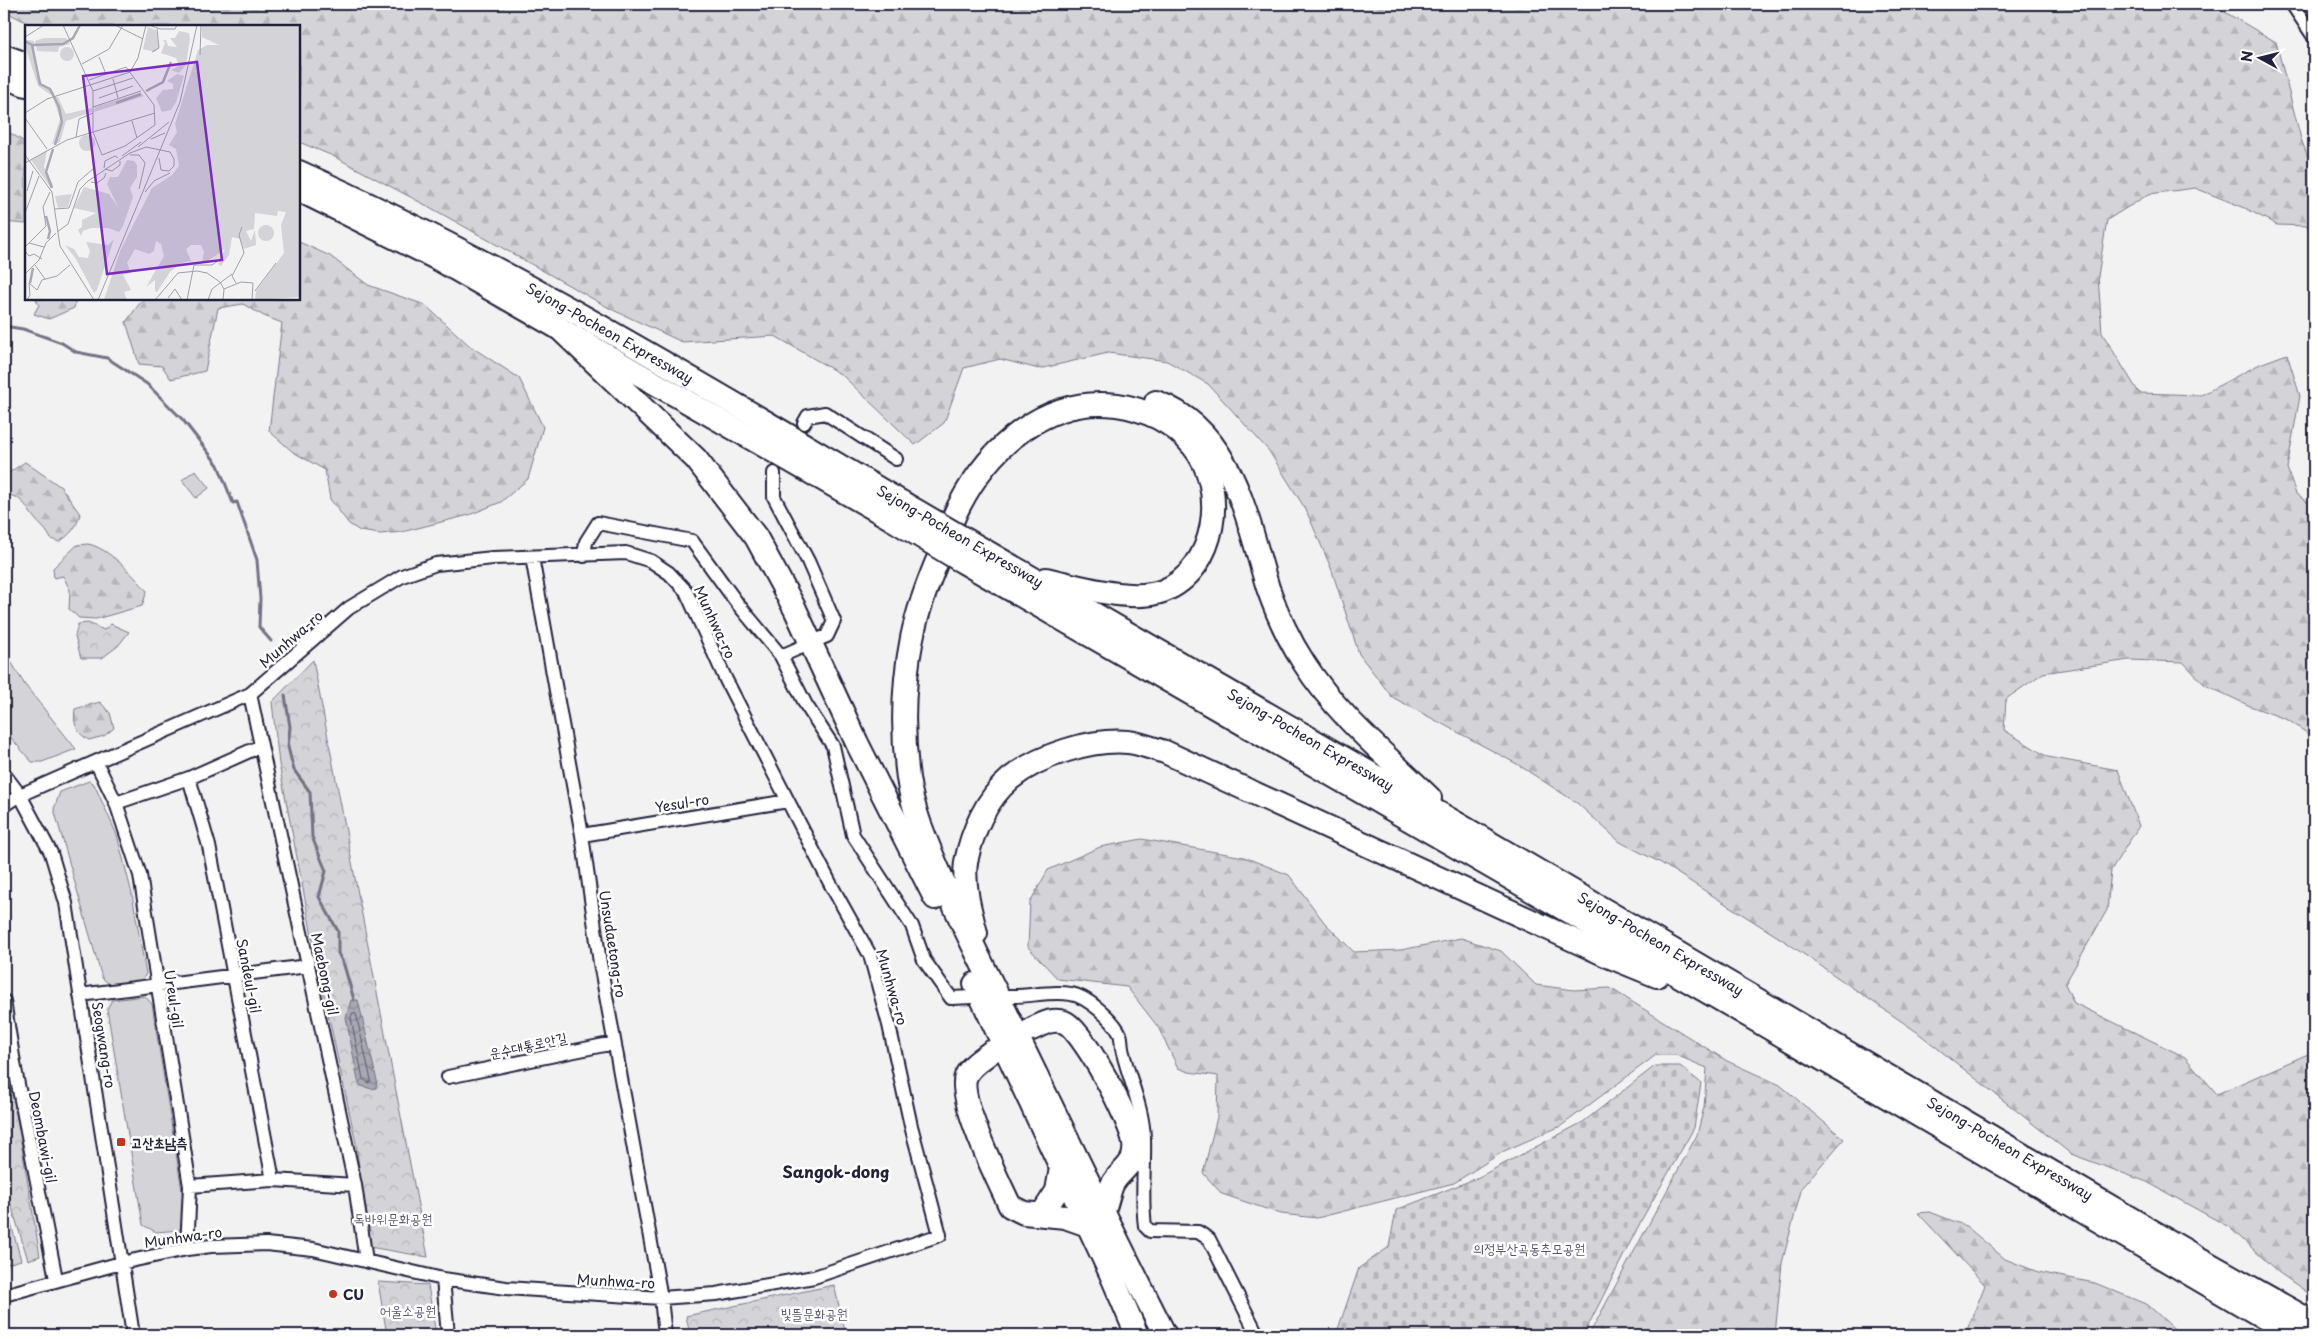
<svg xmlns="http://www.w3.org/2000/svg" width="2318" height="1339" viewBox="0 0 2318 1339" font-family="'Playpen Sans','Poor Story',sans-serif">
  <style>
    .green { fill: #d3d3d8; stroke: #7a7a8a }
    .forest { fill: url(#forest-firs); stroke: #7a7a8a }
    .cemetery { fill: url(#cemetery-stones); stroke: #7a7a8a }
    .park { fill: url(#park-crowns); stroke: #7a7a8a }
    .water { fill: url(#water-waves); stroke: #727282 }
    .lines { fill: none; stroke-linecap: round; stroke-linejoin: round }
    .shore { stroke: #58586b; stroke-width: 1 }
    .stream { stroke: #727282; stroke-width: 3 }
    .minor-casing { stroke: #22223b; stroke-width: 16 }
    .motorway-casing { stroke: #22223b; stroke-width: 26 }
    .minor { stroke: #fff; stroke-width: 12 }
    .motorway { stroke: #fff; stroke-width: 22 }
    .motorway-bridge-casing { stroke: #22223b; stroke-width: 26; stroke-linecap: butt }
    .motorway-bridge { stroke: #fff; stroke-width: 22 }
    .poi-dot { fill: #c8321e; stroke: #fff; stroke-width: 2 }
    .labels { text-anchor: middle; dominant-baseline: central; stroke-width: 5; stroke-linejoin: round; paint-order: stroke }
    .street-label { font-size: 14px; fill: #22223b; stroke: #fff }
    .poi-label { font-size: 14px; font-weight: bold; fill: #22223b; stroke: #fff; text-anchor: start }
    .park-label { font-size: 14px; fill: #57576a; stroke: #fff }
    .quarter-label { font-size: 16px; font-weight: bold; fill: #22223b; stroke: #fff }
    .inset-river { fill: none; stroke: #a8a8b2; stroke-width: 2.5 }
    .inset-road { fill: none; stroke: #9f9fa9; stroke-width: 1 }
    .view { fill: #7b2cbf; fill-opacity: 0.15; stroke: #7b2cbf; stroke-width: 2.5 }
    .inset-edge { fill: none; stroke: #22223b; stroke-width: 2.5 }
  </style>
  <defs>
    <pattern id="forest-firs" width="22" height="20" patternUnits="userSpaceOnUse" patternTransform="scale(1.25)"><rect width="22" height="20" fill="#d3d3d8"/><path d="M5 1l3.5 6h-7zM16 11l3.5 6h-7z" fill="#b5b5ba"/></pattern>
    <pattern id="cemetery-stones" width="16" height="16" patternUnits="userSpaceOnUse" patternTransform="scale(1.25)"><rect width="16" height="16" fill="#d3d3d8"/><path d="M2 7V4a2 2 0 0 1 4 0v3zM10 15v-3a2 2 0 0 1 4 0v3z" fill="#b5b5ba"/></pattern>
    <pattern id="park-crowns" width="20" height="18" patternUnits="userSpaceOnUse" patternTransform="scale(1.25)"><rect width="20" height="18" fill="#d3d3d8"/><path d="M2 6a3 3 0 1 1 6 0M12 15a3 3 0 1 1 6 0" fill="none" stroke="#b5b5ba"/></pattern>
    <pattern id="water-waves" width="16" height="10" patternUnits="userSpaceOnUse" patternTransform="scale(1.25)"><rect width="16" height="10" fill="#a8a8b2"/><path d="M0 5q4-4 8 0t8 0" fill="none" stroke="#888892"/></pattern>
  </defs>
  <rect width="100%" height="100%" fill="#f2f2f3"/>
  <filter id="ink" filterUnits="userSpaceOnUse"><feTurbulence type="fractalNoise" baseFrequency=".02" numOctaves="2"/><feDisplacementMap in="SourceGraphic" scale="10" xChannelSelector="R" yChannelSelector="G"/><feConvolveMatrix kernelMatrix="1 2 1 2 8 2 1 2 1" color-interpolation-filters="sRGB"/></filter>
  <g filter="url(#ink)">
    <!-- green -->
    <path class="green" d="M195 470 209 488 196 498 182 480Z
      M4 650 25 685 76 749 42 762H32L4 730Z
      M89 781 94 784 117 835 132 894 146 974 141 982 112 986 102 978 54 809 60 792Z
      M145 996 152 1004 184 1203 180 1230 156 1232 143 1225 107 1009 112 1000Z
      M6 1206 21 1260 4 1265V1207Z"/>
    <!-- forest -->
    <path class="forest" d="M4 4H2211L2276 42 2301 139 2314 173V211L2309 226 2277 225 2245 208 2195 188 2149 194 2107 220 2098 276 2102 333 2139 393 2201 395 2260 364 2287 354 2300 396 2287 468 2296 494 2314 507V738L2288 720 2250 706 2205 685 2183 662 2129 660 2043 673 2006 699 2004 730 2048 757 2118 770 2139 826 2111 870 2107 910 2065 984 2074 1003 2185 1057 2217 1094 2308 1054 2314 1057V1110L2309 1124 2314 1131V1297L2278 1272 2229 1227 2147 1182 2071 1154 1917 1032 1786 942 1661 863 1620 842 1577 803 1517 764 1392 697 1359 654 1331 568 1306 510 1269 451 1208 384 1167 361 1108 353 1039 369 1000 359 964 368 944 423 915 445 842 375 775 336 682 342 611 309 433 209 333 156 299 142V26H34L4 11Z
      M4 129 26 143V224L4 222Z
      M299 242 330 256 368 285 425 305 470 346 519 378 543 427 528 479 501 502 469 515 402 532 380 534 360 531 349 524 330 499 325 470 293 452 269 431 282 323 264 316 243 304 218 308 205 371 171 379 162 366 139 364 126 322 143 299H299Z
      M36 299H76L74 308 49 319 34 314 39 305Z
      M25 462 61 487 80 514C77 527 71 534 59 542L51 539C46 529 43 528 36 520 24 506 26 499 6 494L4 491V476Z
      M88 544C109 548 133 575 147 591L142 606 96 619 79 618 69 609 70 590 63 576 54 578 53 568 77 545Z
      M100 702 110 713 114 728 104 736 89 740C76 733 73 723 75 709Z
      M1142 839 1244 857 1289 875 1324 922 1354 952 1401 950 1461 938 1501 951 1536 985 1574 990 1610 988 1727 1061 1780 1085 1844 1139 1802 1187 1782 1263 1775 1335H1592L1591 1331 1697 1135 1704 1107 1707 1068 1676 1055H1656L1561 1126 1504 1151 1454 1183 1317 1218 1281 1214 1222 1194 1203 1173 1217 1117 1218 1076 1189 1072 1178 1068 1158 1027 1127 987 1058 979 1028 947 1030 902 1048 870 1100 847Z
      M1930 1212 1966 1226 2005 1259 2038 1272 2095 1283 2148 1305 2181 1335H1965L1985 1285 1918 1213Z"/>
    <!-- cemetery -->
    <path class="cemetery" d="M1655 1066H1680L1701 1083 1694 1128 1642 1219 1586 1330V1335H1336L1359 1268 1389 1247 1396 1210 1477 1178 1583 1122Z"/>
    <!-- park -->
    <path class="park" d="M88 623 104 630 111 624 129 632 118 646 102 658H81L75 636 78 624Z
      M313 660 428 1257 369 1247 356 1143 318 967 279 764 272 702Z
      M4 1086 13 1094 40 1256 28 1260 4 1182Z
      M378 1282 428 1285 436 1335H387Z
      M834 1285 846 1335H690L686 1316Z"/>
    <!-- water -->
    <path class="water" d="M351 1000H358L377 1081 376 1088 372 1089 361 1086 358 1081 346 1017Z"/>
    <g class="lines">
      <!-- shore -->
      <path class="shore" d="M353 1013 356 1014 371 1080 369 1083 363 1079 351 1018Z"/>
      <!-- stream -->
      <path class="stream" d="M4 326 23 329 62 343 76 352 107 358 147 384 183 420 218 465 233 503 237 502 257 560 260 599 259 627 271 641
        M285 695 290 727 288 747 291 759 294 770 310 792 312 837 326 871 319 897 338 931V953L344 965 354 1000"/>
      <defs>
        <path id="minor" d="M2292 4 2314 37
          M804 423 808 416 825 413 896 459
          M774 473V497L808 561 834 621 827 636 817 640
          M584 556 586 542 598 523 692 541 737 603 781 656 804 646
          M532 557 582 835 600 963 661 1298 665 1335
          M781 656 806 705 833 746 853 835 912 926 924 960 951 998 973 997
          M250 694 355 1185 366 1261
          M96 762 116 803 140 875 190 1186 187 1249
          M4 774 20 795 51 853 66 903 133 1335
          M189 778 209 846 273 1180
          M116 803 189 778 261 746
          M4 805 20 795 250 694 349 608 402 576 436 564 493 558 626 553 651 561 669 573 686 591 726 680 831 885 870 955 889 1025 911 1126 940 1235 814 1277 716 1294 661 1298 506 1288 443 1279 313 1249 266 1244 211 1246 187 1249 121 1263 4 1295
          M582 835 788 801
          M80 995 308 966
          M1009 996C1030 997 1050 990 1071 994 1086 996 1113 1019 1120 1034 1122 1039 1121 1047 1123 1053 1130 1081 1143 1109 1144 1138 1145 1168 1141 1197 1145 1226L1150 1231 1198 1232 1209 1239 1255 1330V1335
          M4 1001 15 1069 56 1279
          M448 1077 614 1043
          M190 1186 273 1180 355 1185
          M443 1279 448 1335"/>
        <g id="motorway">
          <path d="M4 56 26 64"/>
          <path d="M4 77 26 85"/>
          <path id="s1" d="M299 172C509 266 705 387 903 503"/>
          <path d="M299 190 438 259 892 519"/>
          <path d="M557 326 696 459 756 537 795 609 857 743 935 898"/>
          <path d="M1156 402C1233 430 1247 520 1268 588 1277 614 1289 640 1304 663 1337 715 1386 755 1430 798"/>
          <path id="s2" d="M968 541 1456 823 2186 1251 2314 1323"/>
          <path d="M958 559 1730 1005 2294 1335"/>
          <path d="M1046 579C1078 586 1131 603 1163 591 1217 570 1228 488 1193 446 1174 423 1146 409 1117 405 1046 396 990 446 959 506 951 521 946 538 940 554 928 582 918 608 912 638 903 683 902 732 908 778 912 807 924 836 935 862 954 908 976 952 998 996 1053 1110 1108 1223 1165 1335"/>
          <path d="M976 933C970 911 963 885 966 862 972 832 986 799 1010 779 1039 755 1091 739 1128 742 1140 743 1153 749 1165 752L1608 956 1657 976"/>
          <path d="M975 984 1110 1272 1137 1335"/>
          <path d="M1032 1029C1043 1024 1052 1018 1064 1022 1083 1029 1132 1123 1134 1143 1137 1166 1120 1169 1112 1185 1109 1193 1107 1202 1104 1211"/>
          <path d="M991 1052C982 1059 970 1066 966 1076 957 1098 999 1182 1010 1206L1024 1213 1065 1217 1088 1225"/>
          <path d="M1042 1214 1057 1191 1061 1168"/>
        </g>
      </defs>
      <!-- minor casing -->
      <use href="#minor" class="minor-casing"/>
      <!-- motorway casing -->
      <use href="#motorway" class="motorway-casing"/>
      <!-- minor -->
      <use href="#minor" class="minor"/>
      <!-- motorway -->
      <use href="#motorway" class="motorway"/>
      <defs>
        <path id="motorway-bridge" d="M903 503 968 541
          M892 519 958 559"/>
      </defs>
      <!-- motorway-bridge casing -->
      <use href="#motorway-bridge" class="motorway-bridge-casing"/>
      <!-- motorway-bridge -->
      <use href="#motorway-bridge" class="motorway-bridge"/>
    </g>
  </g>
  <!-- markers -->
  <g class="poi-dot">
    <rect x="116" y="1137" width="10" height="10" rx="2.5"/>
    <circle cx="333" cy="1294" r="5"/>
  </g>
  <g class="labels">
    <!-- street labels -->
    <g class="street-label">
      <text stroke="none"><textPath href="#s1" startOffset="350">Sejong-Pocheon Expressway</textPath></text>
      <text transform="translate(960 536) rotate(30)">Sejong-Pocheon Expressway</text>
      <text transform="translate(715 622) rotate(65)">Munhwa-ro</text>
      <text transform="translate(291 639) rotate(-41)">Munhwa-ro</text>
      <text stroke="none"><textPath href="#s2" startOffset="396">Sejong-Pocheon Expressway</textPath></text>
      <text transform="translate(682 803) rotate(-9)">Yesul-ro</text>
      <text stroke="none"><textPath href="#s2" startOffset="801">Sejong-Pocheon Expressway</textPath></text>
      <text transform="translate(613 944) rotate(81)">Unsudaetong-ro</text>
      <text transform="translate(325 974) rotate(78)">Maebong-gil</text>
      <text transform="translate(249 976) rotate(79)">Sandeul-gil</text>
      <text transform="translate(892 987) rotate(74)">Munhwa-ro</text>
      <text transform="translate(174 999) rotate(81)">Ureul-gil</text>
      <text transform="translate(104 1045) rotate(81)">Seogwang-ro</text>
      <text transform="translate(528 1045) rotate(-12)">운수대통로안길</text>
      <text transform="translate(43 1137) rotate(79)">Deombawi-gil</text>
      <text stroke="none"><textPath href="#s2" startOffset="1206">Sejong-Pocheon Expressway</textPath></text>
      <text transform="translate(183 1237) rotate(-8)">Munhwa-ro</text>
      <text transform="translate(616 1281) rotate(3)">Munhwa-ro</text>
    </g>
    <!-- poi labels -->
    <g class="poi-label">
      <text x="131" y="1142">고산초남측</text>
      <text x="343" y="1294">CU</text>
    </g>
    <!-- park labels -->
    <g class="park-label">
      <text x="393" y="1218">독바위문화공원</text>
      <text x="1529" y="1248">의정부산곡동추모공원</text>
      <text x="408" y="1310">어울소공원</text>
      <text x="814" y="1313">빛뜰문화공원</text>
    </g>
    <!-- quarter labels -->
    <g class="quarter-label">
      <text x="836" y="1171">Sangok-dong</text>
    </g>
  </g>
  <!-- overview -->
  <g transform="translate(25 25)">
    <rect width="275" height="275" fill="#f2f2f3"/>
    <path d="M233 208a8 8 0 1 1 16 0a8 8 0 1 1-16 0Z" fill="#d3d3d8"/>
    <path d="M177 0H275V272L230 275 231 266 259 228 256 200 261 187 253 186 252 191 230 188 229 204 221 206 226 216 230 205 231 220 219 224 215 214 207 212 204 230 196 241 193 239 200 224 180 238 177 237 179 227 176 220H166L161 224 166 236 156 238 145 247 132 267 130 266V255L121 262 139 231 136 219 131 216 129 226 124 229 110 224 102 238 106 248 98 250 106 265 99 267 102 275H79L95 226 127 163 147 150 154 141 151 124 144 120 152 107 150 99 173 25 182 20H194L177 12ZM154 6 164 8 165 14 161 40 154 48 146 45 154 41 151 33 136 28 140 18 138 15H141L143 21 152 22 145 13H150ZM35 29a7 7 0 1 1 14 0a7 7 0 1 1-14 0ZM152 49 159 51 151 77 146 85 137 87 131 73 138 65 148 64V59L142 56ZM102 135 109 136 112 140V152L105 163 108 172 98 201 94 207 83 203H66L58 206 56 211 53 205 57 202V195L69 189 75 187 99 194 82 159 85 152H93ZM89 214 72 265 69 268 51 234 40 220 49 224 54 232 63 233 65 226 61 217 83 220Z" fill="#d3d3d8"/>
    <path d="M59 162 84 169 99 190 98 194 49 183Z" fill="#d3d3d8"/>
    <path d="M123 2 131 5 134 23 130 27 118 24ZM19 13H41L45 19 34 22 33 27 12 26 10 16ZM2 15 9 16 10 39 17 59 29 68 26 70 13 61 0 21ZM115 68 119 71 69 87 70 82ZM28 72H33L41 89 67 83V87L41 96 35 117 27 119 35 94ZM54 118a8 8 0 1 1 16 0a8 8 0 1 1-16 0ZM22 125 19 142 28 160 26 163 6 135ZM47 169 43 182 33 183 30 171Z" fill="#d3d3d8"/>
    <path class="inset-river" d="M0 16 7 20 38 19 48 13 55 0M7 20 15 59 25 64 34 82 37 97 30 120M121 66 138 57 146 37M91 78 116 69M27 163 21 147 28 124M21 191 25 206 23 214M5 258 8 243"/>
    <path class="inset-road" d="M38 0 68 66V107L77 130 100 121 130 100 129 80 101 42 64 55M90 0 118 14M124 0 135 4H150L152 0M0 12 19 0M127 27 134 23 132 4M175 30 176 0M74 32 81 49M57 39 84 24 98 0M88 54 93 73M68 66 108 53M74 73 108 61M68 82 116 66M0 88 22 74 105 47 113 33 121 0M0 93 22 124M107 96 112 113M51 112 54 94 68 88M126 114 140 108M113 122 144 97M0 130 27 167 35 221 69 275M105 130H114L120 138 114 164M97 131 116 117M0 138 42 115 130 88M79 143 80 136 90 131 93 133M80 144 87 146 95 140V136M66 157 72 158 79 153 81 148M2 166 8 146M120 167 129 156 145 148M30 184 44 183 53 157 69 143M0 188 14 151M32 207 43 199 55 164 63 156 105 128 121 122 145 127 149 134V141L144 146 136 145 134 133M4 218 19 222M0 222 21 201 18 182 25 167M0 226 4 231 9 229 17 234M10 240 20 254M0 249 14 235 21 218 31 208M211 258 207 251 219 228 214 210 217 202M199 264 216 257 228 258 227 275M230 266 251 238M143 273 150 264 157 275M2 275 5 270 4 258 12 265 17 255 32 251 45 240M73 275 155 77 172 0M130 275 153 248 172 246 182 248 195 257 199 264 198 275M162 275 169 240H187L197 233M183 275 187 264 207 249"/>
    <path class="view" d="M172 37 197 235 82 249 58 51Z"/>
    <rect width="275" height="275" class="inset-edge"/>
  </g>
  <!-- margin -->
  <rect width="2318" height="1339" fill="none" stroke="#fff" stroke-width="20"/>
  <rect x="10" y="10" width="2298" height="1319" fill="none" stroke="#22223b" stroke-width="2" filter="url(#ink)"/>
  <!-- north arrow -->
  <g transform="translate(2260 58) rotate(277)" stroke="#ffffff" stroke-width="4" paint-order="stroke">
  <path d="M0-4L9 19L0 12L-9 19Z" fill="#22223b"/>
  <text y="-8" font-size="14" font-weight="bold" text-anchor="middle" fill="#22223b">N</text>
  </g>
</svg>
